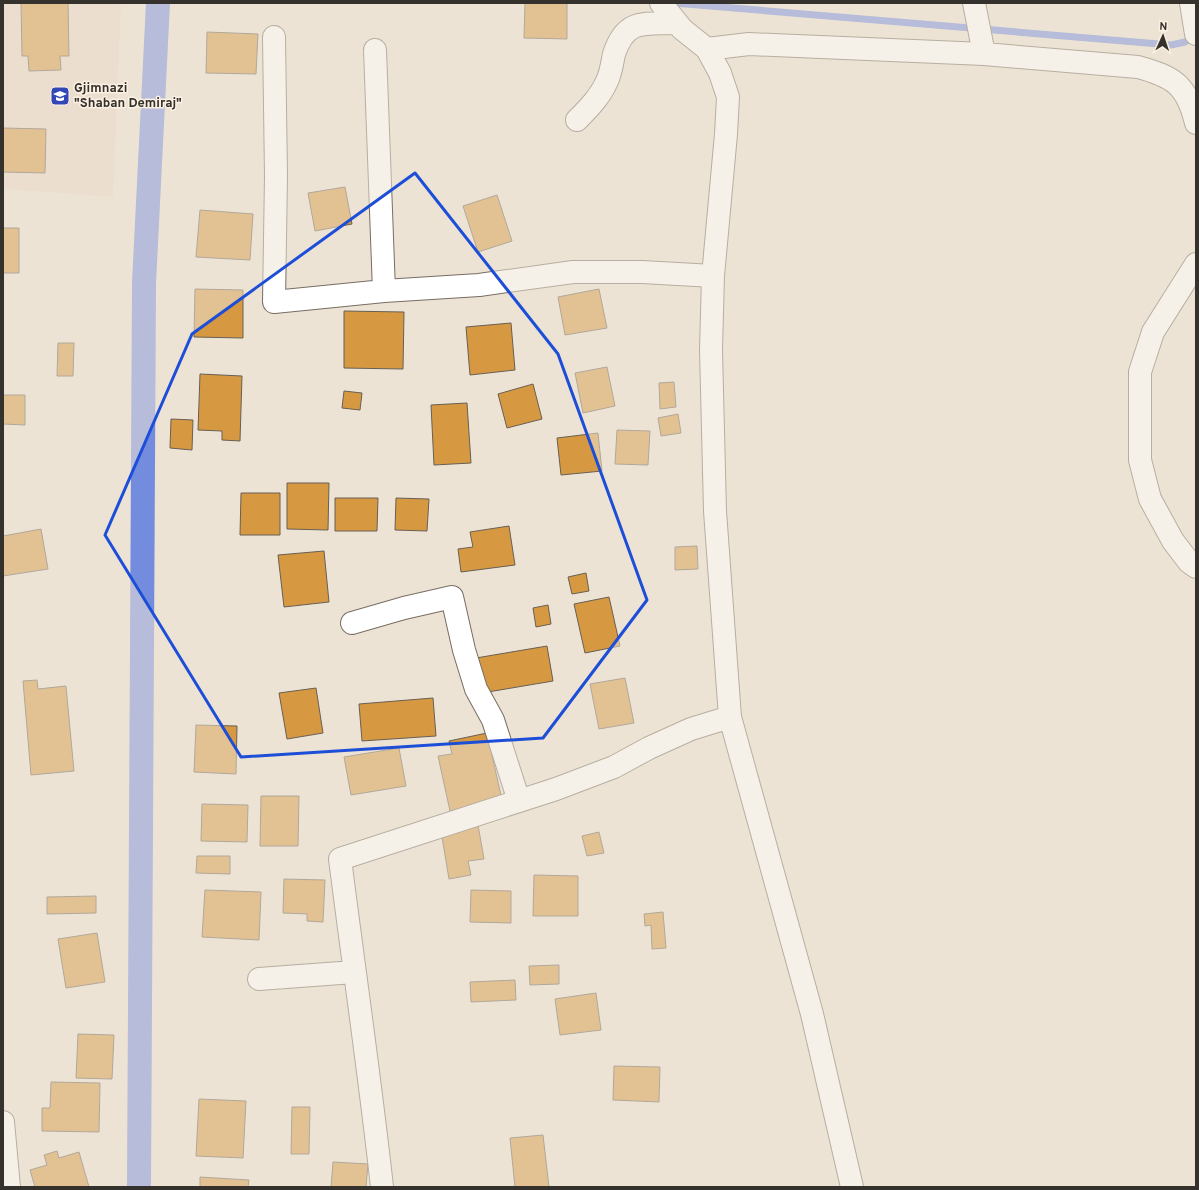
<svg xmlns="http://www.w3.org/2000/svg" width="1199" height="1190" viewBox="0 0 1199 1190" font-family="Overpass,sans-serif">
  <style>
    .built { fill: #e8d8c5 }
    .lines { fill: none; stroke-linecap: round; stroke-linejoin: round }
    .stream { stroke: #738cdd; stroke-width: 7 }
    .canal { stroke: #738cdd; stroke-width: 24 }
    .building { fill: #d69942; stroke: #685f54 }
    .minor-casing { stroke: #776d62; stroke-width: 24 }
    .minor { stroke: #fff; stroke-width: 22 }
    .marked { fill: none; stroke: #1d4ed8; stroke-width: 3; stroke-linejoin: round }
    .labels { text-anchor: middle; dominant-baseline: central; stroke-width: 3; stroke-linejoin: round; paint-order: stroke }
    .poi-label { font-size: 13px; font-weight: bold; fill: #35312c; stroke: #fbf0e2; text-anchor: start }
  </style>
  <rect width="100%" height="100%" fill="#ede3d5"/>
  <!-- built -->
  <path class="built" d="M3 3H121L113 197 3 189Z"/>
  <g class="lines">
    <!-- stream -->
    <path class="stream" d="M674 3 1171 45 1185 42 1196 36"/>
    <!-- canal -->
    <path class="canal" d="M139 1187 144 283 158 3"/>
  </g>
  <!-- building -->
  <path class="building" d="M21 3H68L69 56H60L61 70 29 71 28 56H22Z
    M525 3H567V39L524 38Z
    M207 32 258 34 256 74 206 73Z
    M3 128 46 129 45 173 3 172Z
    M345 187 352 224 315 231 308 193Z
    M497 195 512 241 478 252 463 206Z
    M200 210 253 214 250 260 196 257Z
    M3 228H19V273H3Z
    M195 289 243 290V338L194 337Z
    M599 289 607 328 565 335 558 297Z
    M344 311 404 312 403 369 344 368Z
    M511 323 515 370 470 375 466 327Z
    M58 343H74L73 376H57Z
    M607 367 615 406 583 413 575 373Z
    M200 374 242 376 240 441 222 440V431L198 430Z
    M674 382 676 407 660 409 659 383Z
    M533 384 542 419 507 428 498 394Z
    M344 391 362 393 360 410 342 408Z
    M3 395H25V425L3 424Z
    M467 403 471 463 434 465 431 405Z
    M678 414 681 433 661 436 658 418Z
    M171 419 193 420 192 450 170 448Z
    M617 430 650 431 648 465 615 464Z
    M598 433 602 471 561 475 557 438Z
    M287 483H329L328 530 287 529Z
    M241 493H280V535H240Z
    M335 498H378L377 531H335Z
    M396 498 429 499 427 531 395 530Z
    M509 526 515 565 461 572 458 549 473 547 470 532Z
    M41 529 48 569 3 576V536Z
    M697 546 698 569 675 570V547Z
    M324 551 329 602 284 607 278 555Z
    M586 573 589 591 572 594 568 577Z
    M609 597 620 646 585 653 574 604Z
    M548 605 551 624 536 627 533 608Z
    M547 646 553 681 482 693 476 658Z
    M625 678 634 723 599 729 590 684Z
    M37 680 38 689 66 686 74 771 31 775 23 681Z
    M316 688 323 733 287 739 279 693Z
    M433 698 436 736 362 741 359 704Z
    M196 725 237 726 236 774 194 772Z
    M487 733 502 800 450 811 438 756 452 754 449 741Z
    M399 748 406 786 351 795 344 757Z
    M261 796H299L298 846H260Z
    M202 804 248 805 247 842 201 841Z
    M478 825 484 859 468 861 471 875 449 879 441 831Z
    M599 832 604 853 587 856 582 836Z
    M197 856H230V874L196 873Z
    M534 875 578 876V916H533Z
    M284 879 325 880 323 922 307 921V914L283 913Z
    M205 890 261 892 259 940 202 937Z
    M471 890 511 891V923L470 922Z
    M96 896V913L47 914V897Z
    M663 912 666 948 652 949 651 925 645 926 644 914Z
    M97 933 105 982 66 988 58 939Z
    M559 965V984L530 985 529 966Z
    M515 980 516 1000 471 1002 470 982Z
    M596 993 601 1030 560 1035 555 999Z
    M78 1034 114 1035 112 1079 76 1078Z
    M614 1066 660 1067 659 1102 613 1100Z
    M51 1082 100 1083 99 1132 42 1131V1108H50Z
    M199 1099 246 1101 243 1158 196 1156Z
    M292 1107H310L309 1154H291Z
    M543 1135 549 1187H515L510 1138Z
    M57 1151 59 1158 79 1152 89 1187H35L30 1170 47 1165 44 1155Z
    M333 1162 368 1164 366 1187H331Z
    M200 1177 249 1180 248 1187H200Z"/>
  <g class="lines">
    <defs>
      <path id="minor" d="M661 3 682 29 707 49 720 73 728 97 726 134 713 276 711 350 715 511 730 717 812 1014 852 1187
        M974 3 984 54
        M1191 3 1196 34
        M274 37 276 176 274 302 384 291 479 285 573 272H642L713 276
        M707 49 749 44 984 54 1138 67C1174 77 1187 85 1196 123
        M375 50 384 291
        M577 120C588 109 600 97 607 81 611 73 612 63 614 54 626 18 644 24 676 23
        M1196 264 1153 332 1140 372V460L1150 499 1173 541 1189 562 1196 567
        M352 623 404 608 452 597 464 650 476 689 493 720 519 801
        M259 979 354 972
        M3 1122 9 1187
        M382 1187C370 1078 354 969 340 859L556 789 614 767 649 748 691 729 730 717"/>
    </defs>
    <!-- minor casing -->
    <use href="#minor" class="minor-casing"/>
    <!-- minor -->
    <use href="#minor" class="minor"/>
  </g>
  <!-- marked area -->
  <path d="M0 0H1199V1190H0ZM415 173 558 354 647 600 543 738 241 757 105 535 192 334Z" fill="#ede3d5" fill-opacity=".55" fill-rule="evenodd"/>
  <path class="marked" d="M415 173 558 354 647 600 543 738 241 757 105 535 192 334Z"/>
  <!-- icons -->
  <defs>
    <symbol id="school-square" viewBox="-11 -11 22 22"><rect x="-9" y="-9" width="18" height="18" rx="4" fill="#3246b8" stroke="#fbf0e2"/><path d="M0-5L7-2L0 1L-7-2ZM-4 1L0 2.5L4 1V4Q0 6-4 4Z" fill="#fff"/></symbol>
  </defs>
  <g fill-rule="evenodd">
    <use href="#school-square" x="49" y="85" width="22" height="22"/>
  </g>
  <g class="labels">
    <!-- poi labels -->
    <g class="poi-label">
      <text x="74" y="89">Gjimnazi<tspan x="74" dy="15">"Shaban Demiraj"</tspan></text>
    </g>
  </g>
  <!-- border -->
  <rect width="1199" height="1190" fill="none" stroke="#35312c" stroke-width="8"/>
  <!-- north arrow -->
  <g transform="translate(1163 36) rotate(3)" stroke="#fbf0e2" stroke-width="3" paint-order="stroke">
  <path d="M0-3L7 15L0 10L-7 15Z" fill="#35312c"/>
  <text y="-6" font-size="11" font-weight="bold" text-anchor="middle" fill="#35312c">N</text>
  </g>
</svg>
